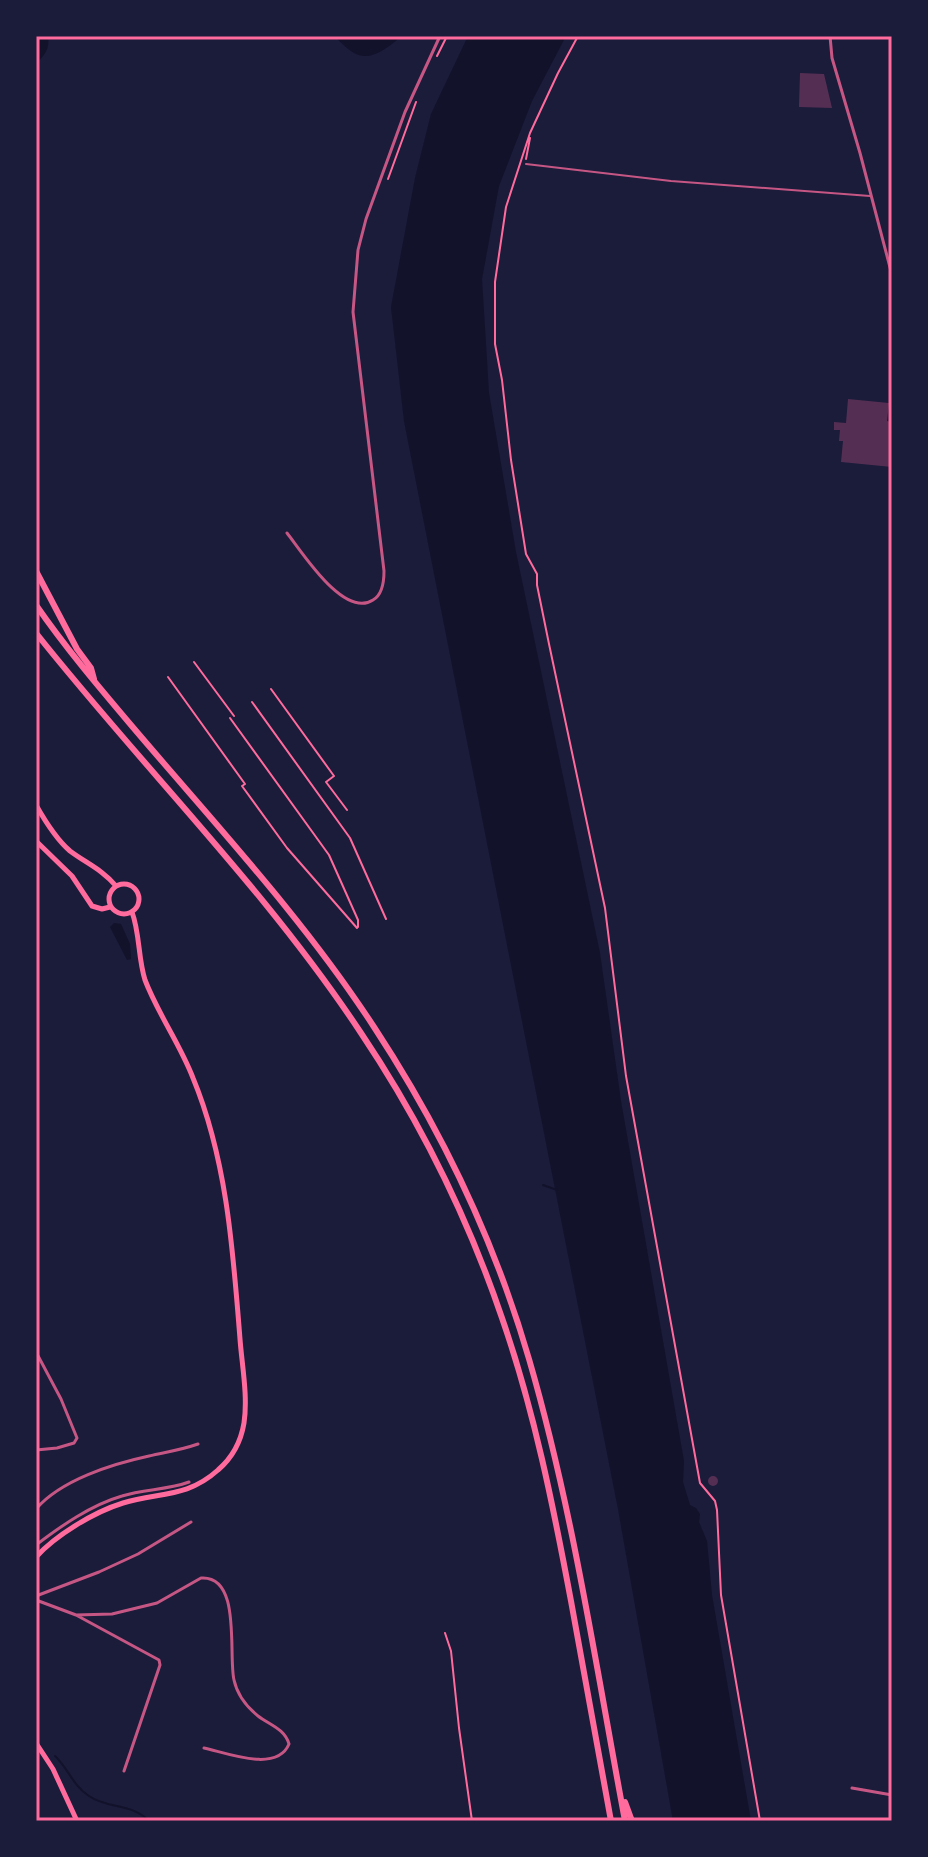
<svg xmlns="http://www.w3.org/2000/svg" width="928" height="1857" viewBox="0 0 928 1857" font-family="'Exo 2',sans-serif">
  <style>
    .water { fill: #12122b }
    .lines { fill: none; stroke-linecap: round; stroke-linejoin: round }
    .stream { stroke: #12122b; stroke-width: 2 }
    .building { fill: #542f53 }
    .path { stroke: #ff6b9d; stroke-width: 2 }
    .service { stroke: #c65784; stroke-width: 2 }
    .minor { stroke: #c65784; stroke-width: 3 }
    .secondary { stroke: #ff6b9d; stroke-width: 5 }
    .motorway { stroke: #ff6b9d; stroke-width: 6 }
    .neatline { fill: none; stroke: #ff6b9d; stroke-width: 3 }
  </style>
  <rect width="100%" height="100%" fill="#1b1b3a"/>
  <!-- water -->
  <path class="water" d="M36 36H48C50 48 45 56 36 63Z
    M335 36H402C375 58 361 67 335 36Z
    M468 36H566L532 101 499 186 482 279 489 393 516 552 600 953 621 1101 684 1461 683 1482 690 1505 696 1508 700 1514 699 1522 707 1541 712 1595 751 1821H673L618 1509 404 421 391 307 415 178 431 114Z
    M114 923 121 924 130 944 131 959 127 960 110 927Z"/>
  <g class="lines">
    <!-- stream -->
    <path class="stream" d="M543 1185 557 1190
      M55 1756C68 1768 73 1786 89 1796 107 1809 132 1803 149 1821"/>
  </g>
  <!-- building -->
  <path class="building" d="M800 73 824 74 832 108 799 107Z
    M848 399 889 403 887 421 892 422V467L841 462 843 441H839L840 430H834V422L846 423Z
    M708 1481a5 5 0 1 1 10 0a5 5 0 1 1-10 0Z"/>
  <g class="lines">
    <!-- path -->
    <path class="path" d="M578 36 558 73 530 133 506 207 495 282V344L502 380 511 460 526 554 537 574V585L549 644 605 908 626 1076 700 1483 715 1501 717 1510 721 1595 760 1821
      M437 56 447 36
      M526 159 530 138
      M388 179 416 102
      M194 662 234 716
      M168 677 245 784 242 786 287 848 357 928
      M271 689 334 776 326 782 347 810
      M252 702 350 838 386 919
      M230 718 329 855 358 920V927
      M445 1633 451 1651 459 1728 472 1821"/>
    <!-- service -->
    <path class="service" d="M526 164 671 181 870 196"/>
    <!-- minor -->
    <path class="minor" d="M830 36 832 58 860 153 892 275
      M287 533C302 552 344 619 373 600 382 595 384 581 384 571L353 312 358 250 366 219 405 112 440 36
      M36 1352 61 1399 77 1438 74 1443 57 1448 36 1450
      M36 1509C61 1480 112 1464 149 1456 166 1452 181 1450 198 1444
      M36 1545C61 1526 91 1505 122 1496 144 1489 168 1490 189 1482
      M36 1596 99 1572 138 1554 191 1522
      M36 1600 76 1615 112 1614 157 1603 201 1578C242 1575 228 1655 234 1680 237 1694 247 1707 258 1716 270 1725 285 1729 289 1744 277 1773 227 1753 204 1748
      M76 1615 159 1660 160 1665 124 1771
      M852 1788 892 1795"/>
    <!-- secondary -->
    <path class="secondary" d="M36 805C45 821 56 839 70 851 86 863 103 870 116 886
      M36 841 72 876 92 906 102 909 110 907
      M109 899a15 15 0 1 1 30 0a15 15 0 1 1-30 0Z
      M36 1557C56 1535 94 1512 123 1503 159 1492 187 1498 218 1470 232 1458 241 1441 244 1423 248 1396 242 1366 240 1339 233 1251 227 1160 193 1078 180 1044 158 1014 145 980 138 958 140 934 132 912
      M36 1743 53 1769 77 1821"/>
    <!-- motorway -->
    <path class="motorway" d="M36 571 77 649 91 668 94 679
      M36 605C65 647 98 686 131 725 214 823 304 919 374 1027 441 1129 495 1242 529 1359 573 1510 596 1667 625 1821
      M36 633C143 768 266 889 361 1033 420 1121 468 1218 502 1318 534 1410 553 1505 571 1601 584 1674 598 1748 611 1821
      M625 1802 632 1821"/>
  </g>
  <!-- border -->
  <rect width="928" height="1857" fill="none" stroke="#1b1b3a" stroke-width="76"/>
  <rect x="38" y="38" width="852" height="1781" class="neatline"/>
</svg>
